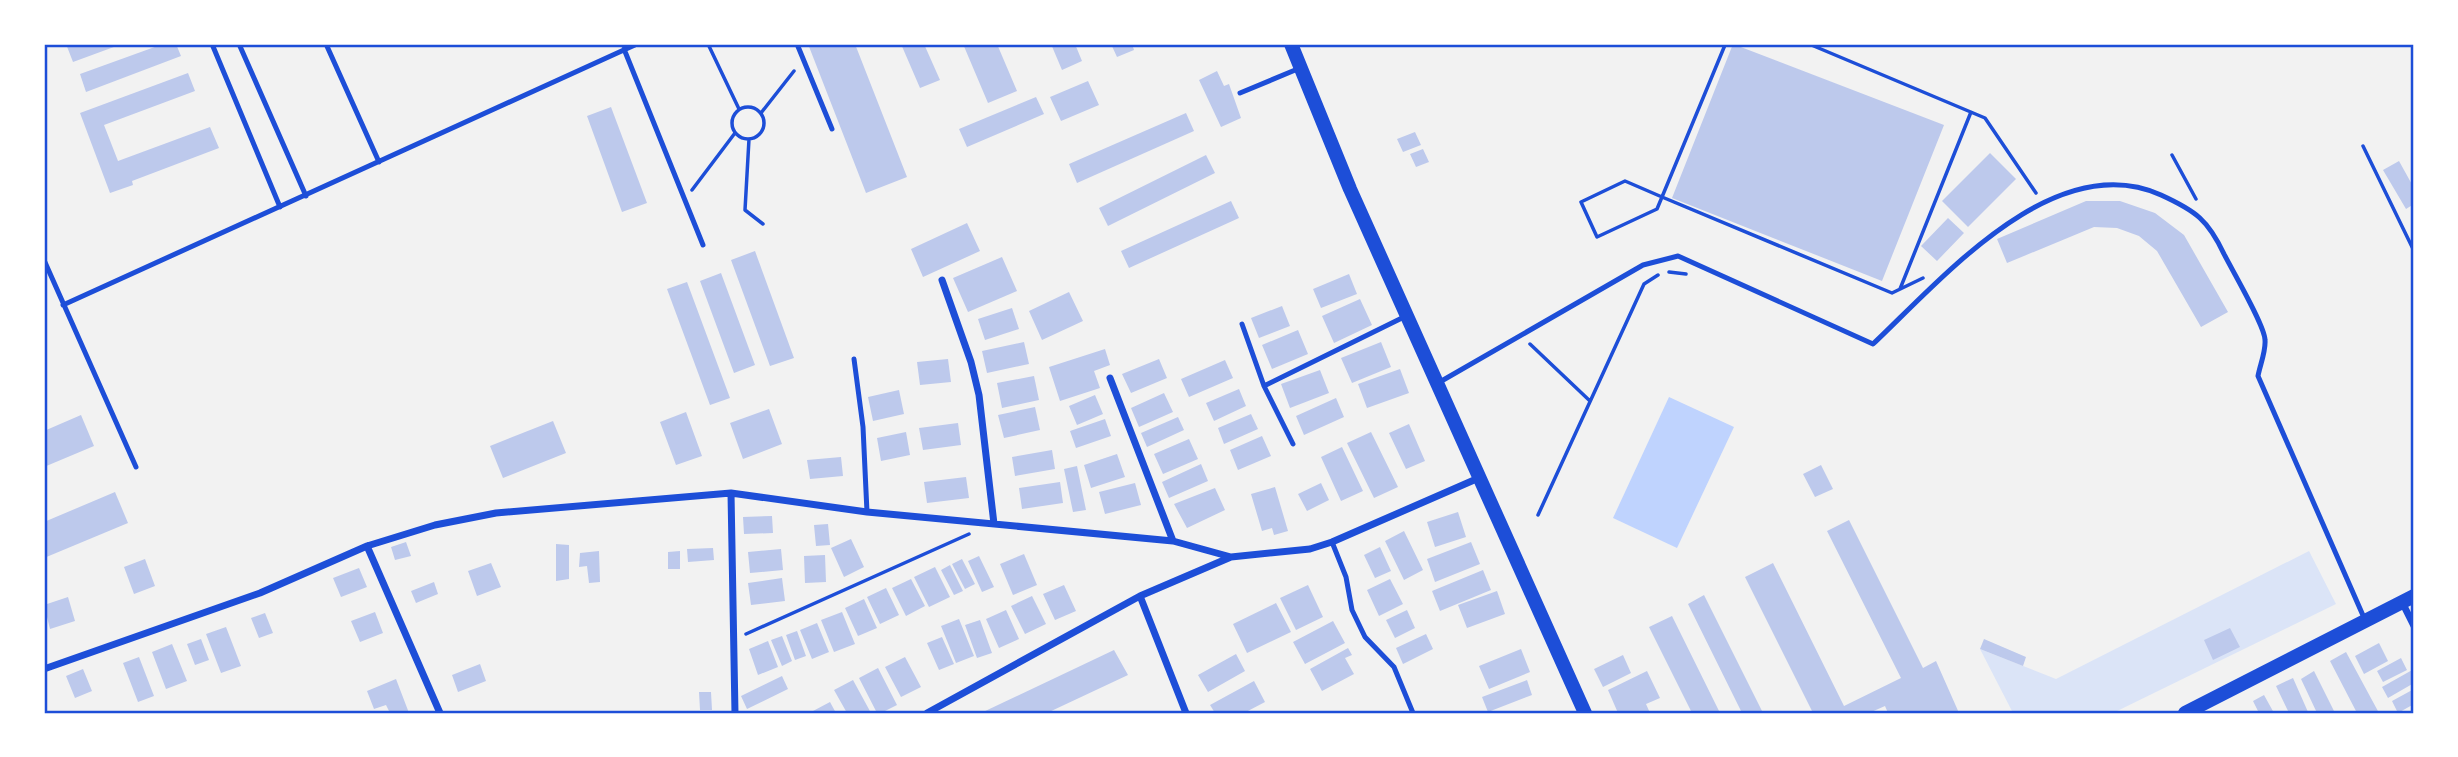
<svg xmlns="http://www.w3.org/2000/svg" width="2458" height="757" viewBox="0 0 2458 757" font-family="'Work Sans',sans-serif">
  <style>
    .green { fill: #dbe4f7 }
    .water { fill: #bfd3fe }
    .building { fill: #bdc9ec }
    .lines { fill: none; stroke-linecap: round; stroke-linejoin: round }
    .path { stroke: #1d4ed8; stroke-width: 3.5 }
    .service { stroke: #1d4ed8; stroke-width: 5 }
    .minor { stroke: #1d4ed8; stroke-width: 7 }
    .secondary { stroke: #1d4ed8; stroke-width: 14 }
    .neatline { fill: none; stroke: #1d4ed8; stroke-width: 2.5 }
  </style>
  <rect width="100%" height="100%" fill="#f2f2f2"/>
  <!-- green -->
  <path class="green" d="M2309 551 2336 604 2113 713H2013L1980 649 2056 679Z"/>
  <!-- water -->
  <path class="water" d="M1669 397 1734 427 1677 548 1613 518Z"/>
  <!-- building -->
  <path class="building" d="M66 44H122L73 62Z
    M163 44H176L181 56 86 92 80 74Z
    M808 44H855L907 177 866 193Z
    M901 44H924L940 80 920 88Z
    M963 44H997L1017 91 988 103Z
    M1051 44H1075L1082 61 1062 70Z
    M1111 44H1132L1134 50 1117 57Z
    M1733 44 1944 125 1882 281 1672 198Z
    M1217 71 1224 86 1229 84 1241 118 1221 127 1199 80Z
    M188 73 195 91 104 125 118 161 210 127 219 148 132 181 133 185 110 193 80 113Z
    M1088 81 1099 105 1061 121 1050 97Z
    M1036 97 1044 114 967 147 959 129Z
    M611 107 647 203 622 212 587 116Z
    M1186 113 1194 131 1077 183 1069 164Z
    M1415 132 1421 145 1403 152 1397 139Z
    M1423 149 1429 162 1416 167 1410 154Z
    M1990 153 2016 179 1968 227 1942 201Z
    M1206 155 1215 173 1108 226 1099 208Z
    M2399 161 2414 188V204L2406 209 2383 170Z
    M1231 201 1239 218 1129 268 1121 251Z
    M2086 201H2120L2155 213 2184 235 2228 312 2201 327 2157 251 2139 236 2117 228 2094 227 2007 263 1997 239Z
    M1948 218 1964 233 1937 261 1921 246Z
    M967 223 980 251 923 277 911 249Z
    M755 251 794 358 770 366 731 260Z
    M1002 257 1017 291 968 312 953 278Z
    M721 273 755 365 734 373 700 281Z
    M1349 274 1357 294 1321 308 1313 289Z
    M687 282 730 398 710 405 667 289Z
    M1069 292 1083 321 1042 340 1029 311Z
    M1360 299 1372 325 1334 343 1322 316Z
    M1282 306 1290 326 1259 338 1251 318Z
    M1012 308 1019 329 985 340 978 319Z
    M1298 330 1308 354 1272 369 1262 345Z
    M1024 342 1029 364 987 373 982 351Z
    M1381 342 1391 367 1352 383 1341 358Z
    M1105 349 1110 365 1094 371 1100 388 1060 401 1049 367Z
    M948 359 951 382 920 385 917 362Z
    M1159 359 1167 378 1131 393 1122 374Z
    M1225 360 1233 378 1189 397 1181 379Z
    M1400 369 1409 393 1367 408 1358 384Z
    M1320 370 1329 393 1290 408 1281 384Z
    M1034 376 1039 400 1002 408 997 383Z
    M1239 389 1246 406 1214 421 1206 403Z
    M899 390 904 414 873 421 868 397Z
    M1164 393 1173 412 1139 427 1131 408Z
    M1095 395 1103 414 1077 425 1069 406Z
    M1336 398 1344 417 1304 435 1296 416Z
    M1035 407 1040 430 1004 438 998 415Z
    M769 409 782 444 743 459 730 423Z
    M686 412 702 456 676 465 660 422Z
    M1251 414 1258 429 1224 444 1218 428Z
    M81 415 94 446 44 467V431Z
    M1178 417 1184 430 1147 447 1141 433Z
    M1105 419 1111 436 1076 448 1070 431Z
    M553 421 566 453 503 478 490 446Z
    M958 423 961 445 923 450 919 428Z
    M1409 424 1425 461 1406 469 1389 433Z
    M906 432 910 455 881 461 877 438Z
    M1371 432 1398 487 1374 498 1347 443Z
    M1262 436 1271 456 1238 470 1230 450Z
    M1189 439 1198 459 1163 474 1154 454Z
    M1342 447 1363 491 1341 501 1321 457Z
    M1052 450 1055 469 1015 476 1012 457Z
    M1117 454 1125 477 1091 488 1084 465Z
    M841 457 843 476 810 479 807 460Z
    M1201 464 1208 481 1169 498 1162 482Z
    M1821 465 1833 489 1815 497 1803 474Z
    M1077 466 1086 510 1073 512 1064 469Z
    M966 477 969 498 927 503 924 482Z
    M1060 482 1063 503 1022 509 1019 488Z
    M1135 483 1141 505 1105 514 1099 492Z
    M1321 483 1329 500 1307 511 1298 494Z
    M1275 487 1288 531 1274 535 1272 528 1262 531 1251 494Z
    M1215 488 1225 510 1187 528 1174 504Z
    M115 492 128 523 44 558V522Z
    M1458 512 1466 537 1435 547 1427 522Z
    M772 516 773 533 744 534 743 517Z
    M1849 520 1923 668 1936 661 1959 713H1888L1885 706 1869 713H1813L1745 577 1773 563 1844 706 1901 678 1827 531Z
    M828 524 830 545 816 546 814 525Z
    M1404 531 1423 570 1404 580 1385 541Z
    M851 539 864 567 844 577 831 548Z
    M406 542 411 556 395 560 391 547Z
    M1471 542 1480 564 1435 582 1427 559Z
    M556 544 569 545V579L556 581Z
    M1380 547 1391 571 1375 578 1364 555Z
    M713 548 714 560 688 562 687 549Z
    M781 549 783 570 750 573 748 552Z
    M599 551 600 582 589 583 587 566 579 567 580 553Z
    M680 551V569H668V552Z
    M1024 554 1037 585 1013 595 1000 564Z
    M825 555 826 582 805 583 804 556Z
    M979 556 994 587 982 592 968 561Z
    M145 559 155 586 134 594 124 567Z
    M962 559 975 584 965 589 952 564Z
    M491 563 501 587 477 596 468 571Z
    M950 565 963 591 954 595 941 570Z
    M935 567 950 597 929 607 914 577Z
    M359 568 367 587 341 597 333 578Z
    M1483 570 1491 590 1440 611 1432 591Z
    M782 578 785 601 751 605 748 583Z
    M911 579 925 606 906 616 892 588Z
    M1390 579 1403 604 1379 616 1367 590Z
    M434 582 438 594 416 603 411 591Z
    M1064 585 1076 611 1055 620 1043 594Z
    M1308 585 1323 617 1296 630 1280 598Z
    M886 588 899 615 880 624 867 597Z
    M1497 591 1505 614 1467 628 1458 605Z
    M1704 595 1763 713H1742L1688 604Z
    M1032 596 1046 624 1025 634 1011 606Z
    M68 597 75 621 50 629 44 605Z
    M864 599 877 628 858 636 845 608Z
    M1276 603 1291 632 1247 653 1233 624Z
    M1006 610 1019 639 999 648 986 619Z
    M1407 610 1415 628 1395 638 1386 620Z
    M375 612 383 633 360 642 351 621Z
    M842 612 855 644 834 652 821 620Z
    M265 613 273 633 259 638 251 618Z
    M1672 616 1720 713H1692L1649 627Z
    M959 619 974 656 956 663 941 626Z
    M980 620 992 653 977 658 965 625Z
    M1333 621 1345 643 1305 664 1293 642Z
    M817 623 829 652 812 659 800 630Z
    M226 627 241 666 221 673 206 634Z
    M2230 628 2240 647 2213 660 2204 640Z
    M797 631 806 656 795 660 786 635Z
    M1426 634 1433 649 1403 664 1396 648Z
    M782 636 792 661 782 666 771 640Z
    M942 637 954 664 939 670 927 643Z
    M201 639 209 660 195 665 187 644Z
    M1984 639 2026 657 2023 666 1980 649Z
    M768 641 778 667 758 675 749 649Z
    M2379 643 2388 661 2364 674 2355 656Z
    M172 644 187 681 166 689 152 652Z
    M1348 648 1352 655 1345 658 1354 674 1322 691 1310 669Z
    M1521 649 1530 672 1489 689 1479 666Z
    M1114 650 1128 675 1047 713H981Z
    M2346 652 2379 713H2357L2330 661Z
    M1236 654 1245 671 1208 692 1198 675Z
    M1623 655 1631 673 1603 687 1594 669Z
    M139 657 154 696 138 702 123 663Z
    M905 657 921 687 901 697 885 667Z
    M2401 658 2407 670 2383 682 2377 671Z
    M480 664 486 681 458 692 452 675Z
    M878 668 897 705 881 713H877L859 678Z
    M83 669 92 691 75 698 66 676Z
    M2414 669V683L2388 698 2382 687Z
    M1647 671 1660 698 1646 704 1650 713H1618L1608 690Z
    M2314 671 2335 713H2317L2301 679Z
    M782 676 788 689 747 709 741 696Z
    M2293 678 2308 712 2305 713H2289L2276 686Z
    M396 679 409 713H390L386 705 374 709 367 691Z
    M853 680 871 713H847L834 690Z
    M1527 680 1532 695 1488 712 1482 697Z
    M1254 681 1265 702 1244 713H1215L1210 705Z
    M2414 689V704L2398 713 2392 701Z
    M699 692H711L712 710H700Z
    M2264 695 2274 713H2259L2253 701Z
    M830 702 836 713H814L813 711Z"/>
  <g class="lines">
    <!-- path -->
    <path class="path" d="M708 44 739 109
      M1728 44 1725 45 1662 197 1657 209 1597 237 1581 202 1625 181 1662 197 1892 293 1923 278
      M1809 44 1985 118 2036 193
      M732 123a16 16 0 1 1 32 0a16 16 0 1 1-32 0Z
      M761 113 794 71
      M749 139 745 210 763 224
      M2363 146 2414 251
      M2172 155 2196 199
      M692 190 735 133
      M1669 272 1686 274
      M1900 289 1971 112
      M1530 344 1590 401
      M1538 515 1644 284 1658 275
      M746 634 969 534"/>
    <!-- service -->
    <path class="service" d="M212 44 280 207
      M239 44 306 196
      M326 44 379 162
      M797 44 832 129
      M624 49 703 245
      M1240 93 1300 68
      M44 260 136 467
      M63 305 637 44
      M1242 324 1264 386 1293 444
      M854 359 863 427 867 512
      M1438 383 1643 265 1678 256 1873 344C1942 279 2054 147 2161 195 2196 211 2208 220 2224 254 2232 270 2265 326 2265 340 2266 351 2260 365 2258 376L2365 620
      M1264 386 1404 317
      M1332 542 1346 577 1352 610 1365 637 1394 667 1413 713"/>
    <!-- minor -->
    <path class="minor" d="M942 280 971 362 979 395 994 524
      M1110 378 1173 541
      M731 493 735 713
      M367 546 440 713
      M1140 596 1186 713
      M2402 602 2414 626
      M44 669 260 593 367 546 435 525 496 513 731 493 867 512 1173 541 1231 557
      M927 713 1140 596 1231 557 1310 549 1332 542 1481 477"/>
    <!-- secondary -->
    <path class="secondary" d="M1291 44 1350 189 1585 713
      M2185 713 2414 596"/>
  </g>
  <!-- border -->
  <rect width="2458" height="757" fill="none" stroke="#ffffff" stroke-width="91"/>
  <rect x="46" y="46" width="2366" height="666" class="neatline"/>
</svg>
